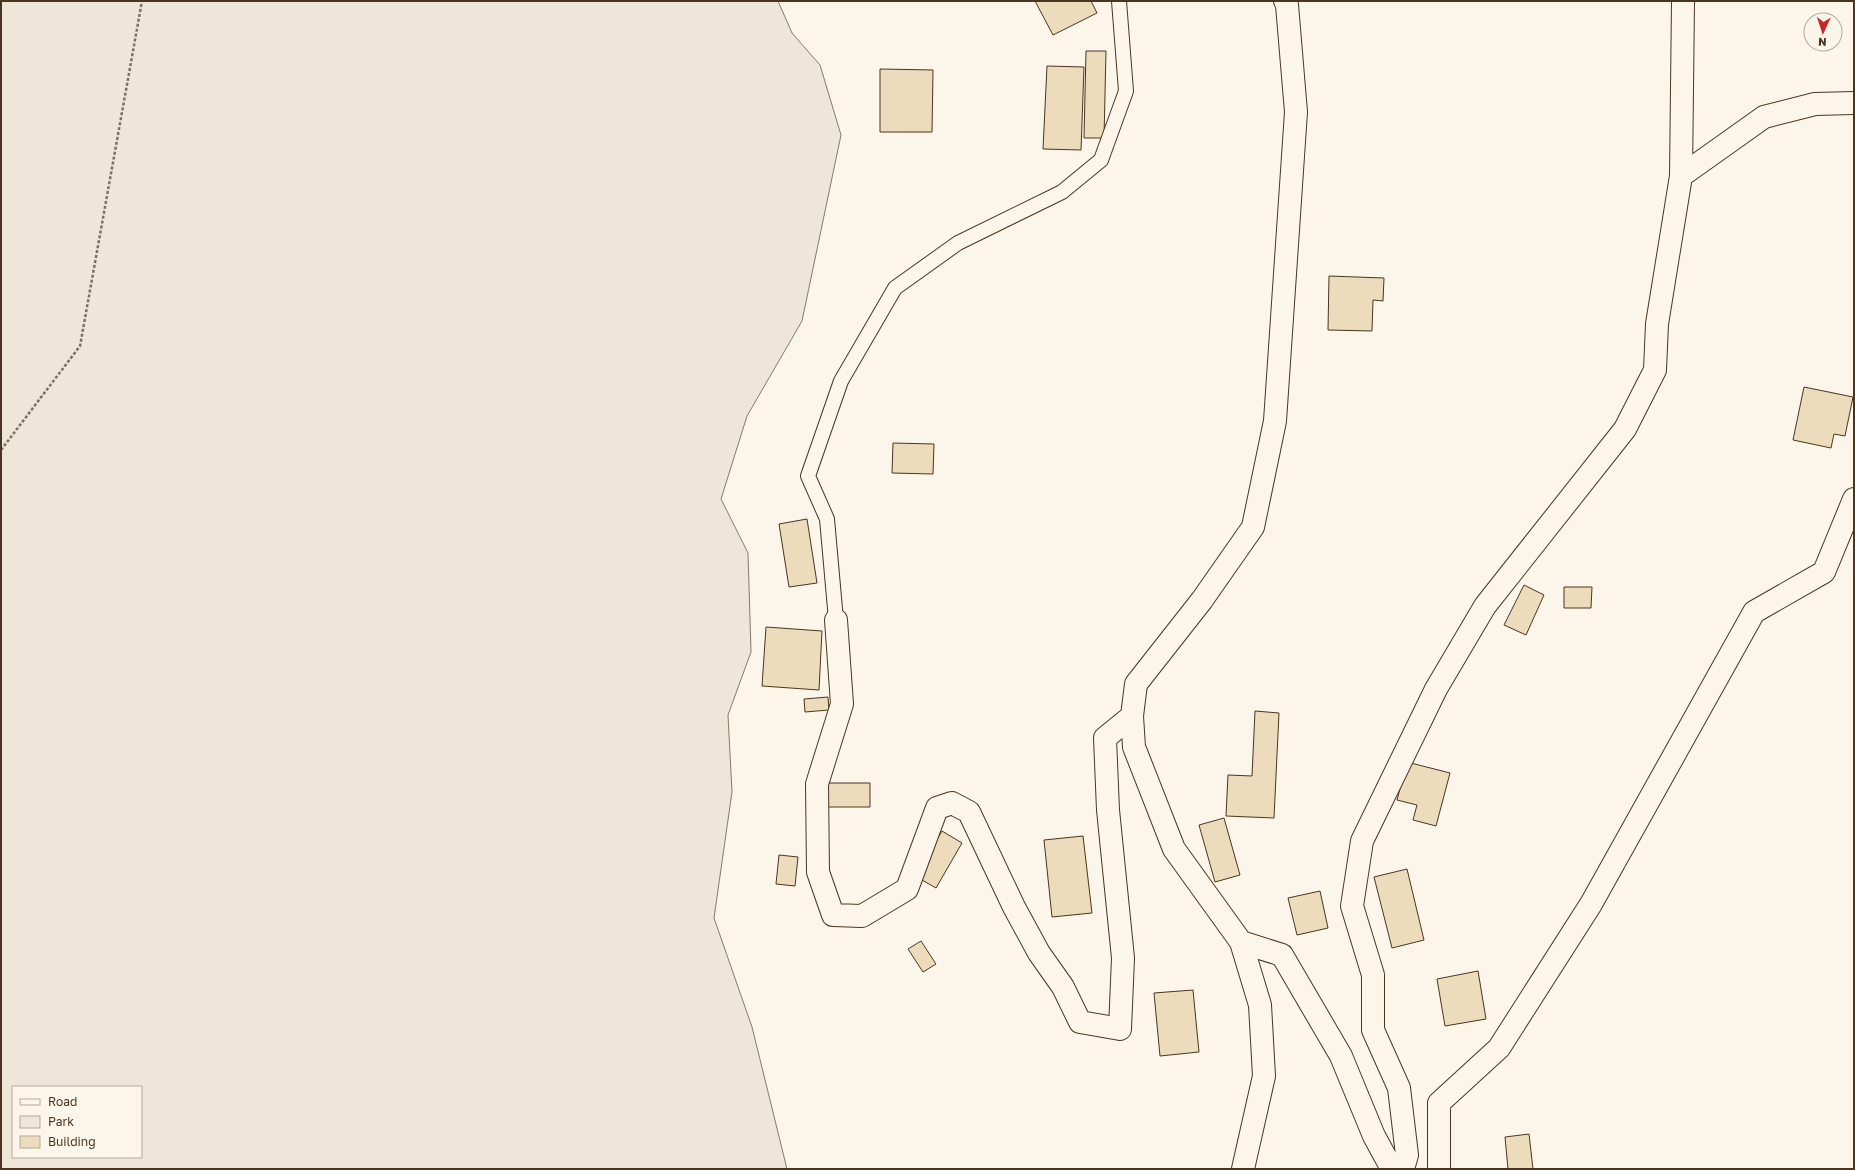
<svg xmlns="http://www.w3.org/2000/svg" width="1855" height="1170" viewBox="0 0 1855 1170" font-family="'Golos Text',sans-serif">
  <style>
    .green { fill: #ede6d9; stroke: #887966; fill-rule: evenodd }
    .building { fill: #ecdcbc; stroke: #4a3520 }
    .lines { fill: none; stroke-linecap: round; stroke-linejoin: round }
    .service-casing { stroke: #4a3520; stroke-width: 16 }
    .minor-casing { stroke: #4a3520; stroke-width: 24 }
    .path { stroke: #7f6f5c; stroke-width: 2.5; stroke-dasharray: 3 2; stroke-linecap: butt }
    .service { stroke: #fbf6e9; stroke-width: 14 }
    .minor { stroke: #fbf6e9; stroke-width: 22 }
  </style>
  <rect width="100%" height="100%" fill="#fbf6e9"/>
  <!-- green -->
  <path class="green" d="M1 1H778L792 33 820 65 841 135 802 321 747 416 721 499 748 553 751 652 728 715 732 792 714 918 752 1027 787 1169H1ZM13 1087H141V1157H13Z"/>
  <!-- building -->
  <path class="building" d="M1035 1H1091L1097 13 1053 35Z
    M1086 51H1106L1104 138H1084Z
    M1047 66 1084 67 1081 150 1043 149Z
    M880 69 933 70 932 132H880Z
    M1329 276 1384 278 1383 301 1373 300 1372 331 1328 330Z
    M1804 387 1853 397 1845 436 1834 434 1831 448 1793 440Z
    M893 443 934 444 933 474 892 473Z
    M807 519 817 583 789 587 779 524Z
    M1524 585 1544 595 1526 635 1504 625Z
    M1564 587H1592L1591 608H1564Z
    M766 627 822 631 819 690 762 686Z
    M828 697 829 710 805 712 804 699Z
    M1255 711 1279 713 1274 818 1226 816 1228 775 1252 776Z
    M1407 762 1450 773 1436 826 1413 820 1417 805 1397 800Z
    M828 783H870V807H828Z
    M1224 818 1240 875 1215 882 1199 825Z
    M942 831 962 843 936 888 915 876Z
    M1083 836 1092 913 1052 917 1044 840Z
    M779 855 798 857 795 886 776 884Z
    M1407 869 1424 940 1392 948 1374 877Z
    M1320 891 1328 928 1297 935 1288 898Z
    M921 941 936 964 923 972 908 949Z
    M1478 971 1486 1019 1445 1026 1437 979Z
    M1193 990 1199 1052 1160 1056 1154 993Z
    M1529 1134 1533 1169H1508L1505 1137Z"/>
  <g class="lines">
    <defs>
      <path id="service" d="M836 620 827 519 808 476 841 381 895 288 958 243 1062 192 1101 160 1126 91 1119 1"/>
      <path id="minor" d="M1285 1 1287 5 1296 112 1275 421 1253 527 1202 600 1136 684 1132 716 1134 747 1174 849 1241 942 1282 955 1341 1056 1374 1136 1392 1169
        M1681 176 1764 117 1815 104 1854 103
        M836 620 842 704 817 784 818 872 833 915 862 916 907 889 937 808 952 803 969 812 1014 907 1039 953 1063 987 1080 1022 1120 1029 1123 958 1108 810 1105 738 1132 716
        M1241 942 1260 1005 1264 1076 1243 1169
        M1403 1169 1407 1155 1399 1088 1373 1030V975L1352 906 1362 841 1436 689 1485 606 1625 429 1655 370 1657 324 1681 176 1683 1
        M1439 1169V1103L1499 1048 1591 904 1754 612 1824 572 1854 499"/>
    </defs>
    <!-- service casing -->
    <use href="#service" class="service-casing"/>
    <!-- minor casing -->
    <use href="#minor" class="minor-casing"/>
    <!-- path -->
    <path class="path" d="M1 450 80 346 142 1"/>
    <!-- service -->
    <use href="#service" class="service"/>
    <!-- minor -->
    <use href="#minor" class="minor"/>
  </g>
  <!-- border -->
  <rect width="1855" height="1170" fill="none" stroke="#4a3520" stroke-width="4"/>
  <!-- legend -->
  <rect x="12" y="1086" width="130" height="72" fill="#fbf6e9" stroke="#b4a999"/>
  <rect x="20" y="1099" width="20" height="6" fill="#fbf6e9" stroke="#b4a999"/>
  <text x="48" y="1106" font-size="12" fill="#4a3520">Road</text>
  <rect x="20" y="1116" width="20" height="12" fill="#ede6d9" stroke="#b4a999"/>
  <text x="48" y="1126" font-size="12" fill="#4a3520">Park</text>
  <rect x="20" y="1136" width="20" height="12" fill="#ecdcbc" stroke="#b4a999"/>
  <text x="48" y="1146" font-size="12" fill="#4a3520">Building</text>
  <!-- north arrow -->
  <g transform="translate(1823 32) rotate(183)"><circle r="19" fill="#fbf6e9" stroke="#b4a999"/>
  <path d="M0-3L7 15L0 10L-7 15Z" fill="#c62828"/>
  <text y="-6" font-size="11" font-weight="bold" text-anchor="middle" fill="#4a3520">N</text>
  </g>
</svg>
